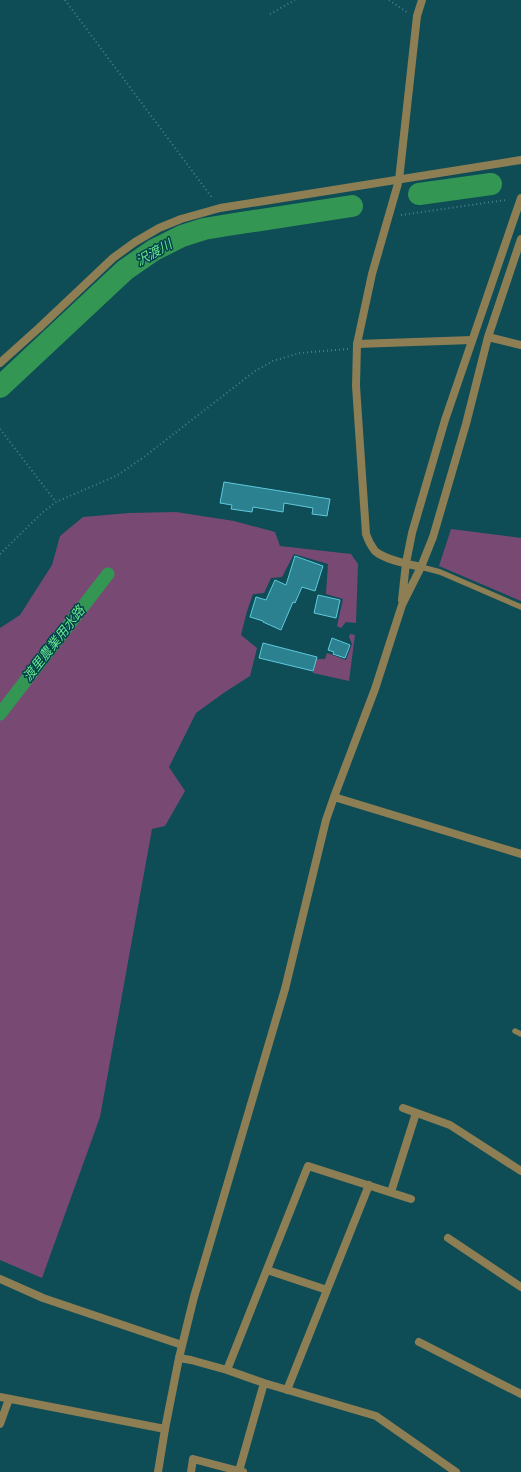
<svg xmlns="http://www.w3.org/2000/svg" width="521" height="1472" viewBox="0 0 521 1472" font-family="'Nunito Sans','Noto Sans JP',sans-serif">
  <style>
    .green { fill: #784a73 }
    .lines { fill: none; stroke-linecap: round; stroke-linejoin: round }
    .canal { stroke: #339753; stroke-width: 13 }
    .river { stroke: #339753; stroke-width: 22 }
    .building { fill: #2b818f; stroke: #5ecadd }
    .path { stroke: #47808a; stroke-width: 2; stroke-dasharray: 1 3; stroke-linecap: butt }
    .service { stroke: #8d7e54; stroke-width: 5.5 }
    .minor { stroke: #8d7e54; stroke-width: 8 }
    .tertiary { stroke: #8d7e54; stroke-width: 8 }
    .labels { text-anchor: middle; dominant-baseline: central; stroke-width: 3; stroke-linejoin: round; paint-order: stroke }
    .water-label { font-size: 13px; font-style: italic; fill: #69e68d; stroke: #00414b }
  </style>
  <rect width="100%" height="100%" fill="#0e4c56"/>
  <!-- green -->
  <path class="green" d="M176 512 234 521 275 532 280 546 351 554 358 564 356 623 346 622 341 628 337 626 343 599 326 594 328 564 294 554 282 577 271 578 264 593 253 594 247 611 241 635 257 648 250 676 225 692 196 713 169 767 185 791 165 826 152 829 100 1117 42 1278 0 1260V628L20 615 52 565 60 536 83 517 129 513Z
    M451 529 521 538V601L439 566Z
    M350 634 355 635 349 681 313 673 316 659H325L327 653 346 660 352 644 349 637Z"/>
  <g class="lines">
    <!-- canal -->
    <path class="canal" d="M0 714 108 574"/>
    <!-- river -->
    <path class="river" d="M419 194 491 184
      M0 387 125 270 154 250 182 236 204 229 228 225 352 206"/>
  </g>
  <!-- building -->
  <path class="building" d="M224 482 330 499 327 516 312 514 313 508 284 503 283 512 253 507 252 512 231 509 232 505 220 503Z
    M295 556 323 566 315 591 302 587 295 603 293 602 281 630 263 622V621L250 617 256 597 266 600 275 580 286 585Z
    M318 595 340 600 336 618 314 613Z
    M332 638 350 645 345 658 333 654 334 652 328 650Z
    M263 643 317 657 313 671 259 658Z"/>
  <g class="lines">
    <!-- path -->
    <path class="path" d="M65 0 213 199
      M389 0 408 13
      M270 14 295 0
      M401 215 506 200
      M0 429 56 502
      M0 554 42 513 56 502 116 476 144 457 255 371 273 361 300 353 348 349"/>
    <!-- service -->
    <path class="service" d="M421 567 440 572 521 607
      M515 1031 521 1034"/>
    <!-- minor -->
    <path class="minor" d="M357 344 472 340
      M0 363 40 327
      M403 1108 450 1125 521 1171
      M391 1192 416 1113
      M448 1238 521 1287
      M267 1270 327 1290
      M0 1279 43 1298 182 1345
      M419 1342 521 1394
      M179 1358 191 1360 227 1370 264 1383 376 1416 456 1472
      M227 1370 308 1166 411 1199
      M287 1390 369 1185
      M0 1397 165 1429
      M0 1424 9 1399
      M191 1472 193 1459 239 1471
      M243 1472 239 1471 264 1383"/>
    <!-- tertiary -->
    <path class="tertiary" d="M40 327 113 258 135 242 159 228 181 219 220 208 521 160
      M488 337 521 345
      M421 567C408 564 385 560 375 551 371 546 368 540 366 534L356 386 357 344 372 274 399 180 417 16 422 0
      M402 600 406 563 412 533 445 420 521 198
      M334 797 521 854
      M158 1472 165 1429 179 1358 194 1297 285 989 326 820 334 797 375 689 402 605 421 567 433 537 466 424 488 337 521 239"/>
  </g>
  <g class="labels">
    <!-- water labels -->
    <g class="water-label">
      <text transform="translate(154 253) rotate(-29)">沢渡川</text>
      <text transform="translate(54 644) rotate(-52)">渡里農業用水路</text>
    </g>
  </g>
</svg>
